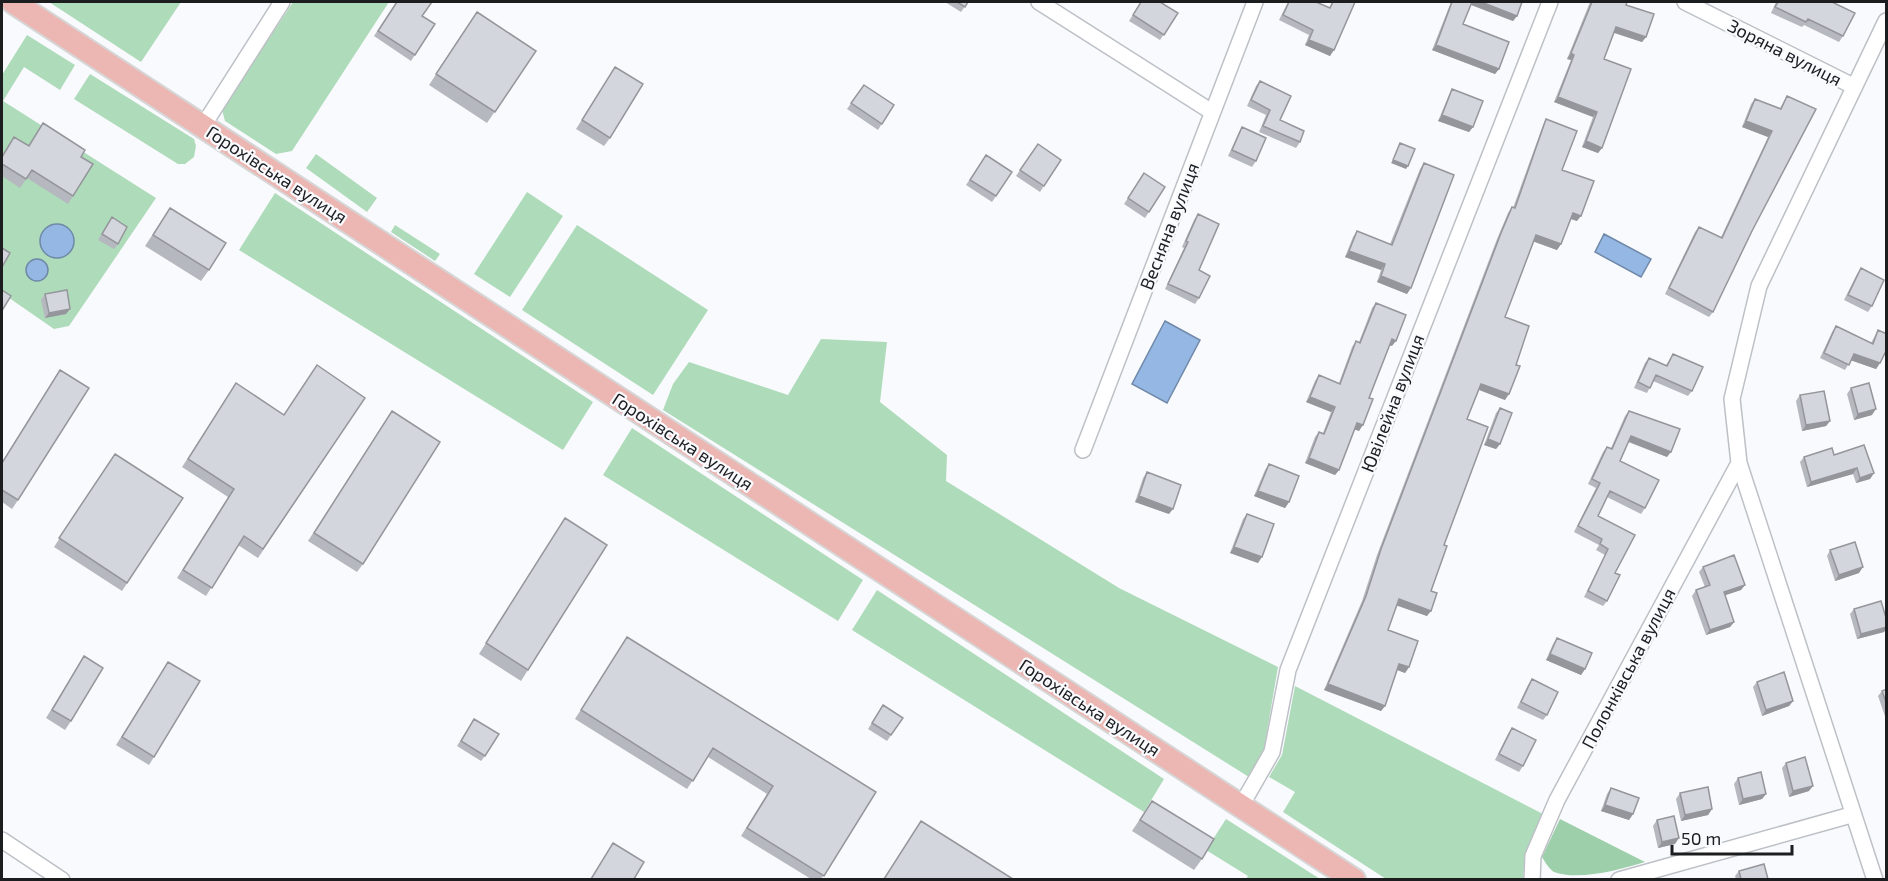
<svg xmlns="http://www.w3.org/2000/svg" width="1888" height="881" viewBox="0 0 1888 881" font-family="'Exo 2',sans-serif">
  <style>
    .green { fill: #aedbb9 }
    .forest { fill: #9dcfaa }
    .water { fill: #94b7e3; stroke: #7089a8; stroke-width: 1.5 }
    .lines { fill: none; stroke-linecap: round; stroke-linejoin: round }
    .minor-casing { stroke: #bdc0c6; stroke-width: 18 }
    .primary-casing { stroke: #d6d6d7; stroke-width: 26 }
    .minor { stroke: #fff; stroke-width: 15 }
    .primary { stroke: #ecb6b2; stroke-width: 22 }
    .wall { fill: #b5b8be }
    .shaded-wall { fill: #94969b }
    .building { fill: #d3d6dd; stroke: #94969b; stroke-width: 1.5 }
    .labels { text-anchor: middle; dominant-baseline: central; stroke-width: 4.5; stroke-linejoin: round; paint-order: stroke }
    .street-label { font-size: 18px; fill: #1c1d1f; stroke: #f9fafe }
  </style>
  <rect width="100%" height="100%" fill="#f9fafe"/>
  <!-- green -->
  <path class="green" d="M49 2H181L141 62Z
    M293 2H389L292 151 276 154 225 121 222 110Z
    M27 35 75 65 60 90 24 67 3 101 156 198 69 326 54 329 2 293V75Z
    M90 74 194 139 196 146 194 157 185 164H178L74 99Z
    M316 154 377 198 367 212 306 168Z
    M527 192 563 216 510 297 474 274Z
    M275 193 593 402 563 450 239 250Z
    M395 225 440 254 435 261 391 232Z
    M577 225 708 310 653 395 522 310Z
    M821 339 887 342 880 402 947 455 946 481 1119 588 1278 667 1264 749 1249 777 663 410 673 384 689 362 788 395Z
    M632 428 863 580 838 621 603 475Z
    M877 590 1164 779 1144 812 852 630Z
    M1295 686 1543 814 1525 855 1523 879H1386L1283 812 1295 792 1269 777 1282 755Z
    M1226 819 1320 879H1246L1248 876 1206 850Z"/>
  <!-- forest -->
  <path class="forest" d="M1560 819 1645 862C1619 870 1578 881 1554 872 1549 869 1545 862 1542 857Z"/>
  <!-- water -->
  <path class="water" d="M40 241a17 17 0 1 1 34 0a17 17 0 1 1-34 0Z
    M1604 234 1651 259 1641 277 1595 252Z
    M26 270a11 11 0 1 1 22 0a11 11 0 1 1-22 0Z
    M1165 321 1200 340 1167 403 1132 384Z"/>
  <g class="lines">
    <defs>
      <path id="minor" d="M1039 2 1212 112
        M1685 2 1853 86
        M203 126 282 2
        M1083 450 1255 2
        M1241 806 1272 752 1288 670 1550 2
        M2 840 62 880
        M1532 880 1533 856 1557 800 1739 463
        M1619 880 1851 815
        M1875 880 1739 463 1732 399 1759 286 1886 21"/>
      <path id="primary" d="M13 2 1354 880"/>
    </defs>
    <!-- minor casing -->
    <use href="#minor" class="minor-casing"/>
    <!-- primary casing -->
    <use href="#primary" class="primary-casing"/>
    <!-- minor -->
    <use href="#minor" class="minor"/>
    <!-- primary -->
    <use href="#primary" class="primary"/>
  </g>
  <!-- wall -->
  <path class="wall" d="M396 2 422 16 435 24 411 61 374 36Z
    M945 2H968L961 12Z
    M1141 2 1178 13 1160 40 1129 21Z
    M1288 2H1316L1329 8 1332 2H1355L1330 56 1305 45 1309 35 1279 20Z
    M1451 2H1522L1517 16 1513 21 1471 5 1463 24 1499 69 1495 74 1432 50Z
    M1590 2H1627L1626 5 1646 37 1642 42 1614 33 1604 59 1602 148 1598 153 1582 147 1593 117 1554 102 1571 60 1567 59Z
    M1776 2H1832L1843 36 1839 42 1804 25 1802 27 1771 13Z
    M477 12 536 51 487 123 429 85Z
    M615 67 610 138 604 146 576 129Z
    M1260 81 1280 120 1300 142 1296 148 1259 132 1266 115 1247 106 1256 86Z
    M864 85 894 105 878 130 847 109Z
    M1452 89 1473 127 1469 132 1438 121 1449 95Z
    M1787 96 1752 231 1713 312 1709 317 1665 294 1695 232 1699 227 1721 237 1768 137 1742 127 1751 104 1755 99 1780 108Z
    M1546 119 1577 221 1570 219 1561 244 1557 250 1533 241 1505 317 1516 365 1505 400 1479 390 1467 419 1444 545 1431 591 1427 616 1397 605 1388 630 1409 667 1405 673 1397 670 1385 706 1381 711 1324 690 1362 601 1377 555 1497 239 1508 213 1512 207 1513 208 1543 125Z
    M43 123 81 157 73 196 68 204 27 178 20 188 2 176V156L14 137 28 146Z
    M1242 127 1256 161 1252 167 1228 156 1239 132Z
    M1038 144 1061 160 1040 192 1016 176Z
    M986 155 1012 172 992 202 966 185Z
    M1424 163 1407 294 1377 282 1381 270 1345 257 1353 237 1357 231 1390 244 1420 169Z
    M1144 173 1165 187 1145 218 1124 204Z
    M170 208 209 270 201 281 145 246Z
    M1198 214 1199 298 1195 304 1165 289 1184 248 1182 247 1194 220Z
    M112 217 118 244 114 249 98 240Z
    M1861 268 1872 306 1868 312 1844 300 1857 274Z
    M45 294 70 309 66 314 45 318 41 300Z
    M1376 303 1392 346 1390 345 1369 398 1359 431 1355 429 1339 470 1335 475 1305 463 1315 437 1319 432 1323 433 1331 412 1306 402 1315 381 1319 375 1339 383 1352 347 1356 341 1359 342 1372 308Z
    M1836 326 1871 343 1878 330 1880 363 1876 369 1851 360 1845 370 1820 358 1832 332Z
    M1673 354 1692 391 1688 396 1653 381 1647 393 1634 388 1645 363 1649 358 1666 365Z
    M60 370 18 500 12 509 2 502V462Z
    M1851 388 1872 415 1854 420 1847 394Z
    M231 392 284 414 365 398 258 558 238 545 206 596 177 578 228 497 182 467Z
    M1800 395 1830 421 1826 426 1802 431 1796 401Z
    M1500 408V444L1496 449 1484 445 1496 413Z
    M1629 411 1667 457 1628 442 1620 461 1645 508 1641 514 1607 497 1598 516 1615 573 1607 601 1603 606 1584 597 1605 555 1596 550 1599 545 1574 532 1596 488 1588 484 1603 452 1607 447 1611 448 1625 416Z
    M386 420 363 564 357 572 308 541Z
    M115 454 183 498 122 591 54 547Z
    M1834 455 1874 473 1870 479 1856 483 1853 474 1807 487 1800 462 1804 457Z
    M1269 464 1289 502 1285 508 1254 496 1265 470Z
    M1147 472 1169 514 1135 502 1143 478Z
    M1247 514 1258 563 1230 553 1243 519Z
    M565 518 528 670 521 681 479 654Z
    M1830 550 1859 573 1835 581 1827 556Z
    M1703 567 1745 585 1741 590 1725 595 1734 622 1730 627 1706 635 1692 596 1696 590 1705 587 1699 572Z
    M1854 609 1887 621V628L1884 632 1857 639 1850 614Z
    M627 637 876 792 821 879H811L741 836 767 794 708 757 687 789 575 719Z
    M1557 638 1585 669 1581 675 1546 660 1553 644Z
    M84 656 71 721 65 730 46 718Z
    M168 662 154 757 149 765 116 745Z
    M1532 679 1547 715 1543 720 1517 708 1528 685Z
    M1757 682 1793 701 1789 706 1762 716 1753 687Z
    M1887 689V722L1878 696 1882 691Z
    M883 705 903 718 887 741 868 729Z
    M471 724 485 756 481 761 457 746Z
    M1512 728 1523 766 1519 772 1495 760 1508 734Z
    M1786 763 1809 791 1789 797 1782 768Z
    M1738 778 1766 794 1762 799 1739 805 1734 784Z
    M1611 788 1633 814 1629 820 1601 811 1607 794Z
    M1680 793 1712 809 1708 815 1681 821 1676 799Z
    M1152 801 1202 859 1194 870 1132 831Z
    M1657 820 1675 844 1658 848 1653 826Z
    M1739 871 1768 879H1736L1735 876Z"/>
  <!-- shaded-wall -->
  <path class="shaded-wall" d="M1471 2H1481L1517 16 1513 21 1469 4Z
    M1616 27 1646 37 1642 42 1612 32Z
    M1309 40 1334 50 1330 56 1305 45Z
    M1436 45 1499 69 1495 74 1432 50Z
    M1571 53 1574 55 1571 60 1567 59Z
    M1558 97 1597 112 1593 117 1554 102Z
    M1442 115 1473 127 1469 132 1438 121Z
    M1746 121 1772 131 1768 137 1742 127Z
    M1586 141 1602 148 1598 153 1582 147Z
    M1393 160 1408 166 1406 169 1391 163Z
    M1573 213 1581 216 1577 221 1569 218Z
    M1536 235 1561 244 1557 250 1532 241Z
    M1349 251 1385 264 1381 270 1345 257Z
    M1381 276 1411 288 1407 294 1377 282Z
    M70 309 66 314 45 318 49 313Z
    M1392 339 1396 341 1392 346 1388 345Z
    M1854 354 1880 363 1876 369 1850 360Z
    M1481 384 1509 394 1505 400 1477 389Z
    M1310 397 1335 407 1331 412 1306 402Z
    M1876 409 1872 415 1854 420 1858 414Z
    M1830 421 1826 426 1802 431 1806 425Z
    M1357 423 1363 425 1359 431 1353 429Z
    M1631 436 1671 452 1667 457 1627 441Z
    M1488 439 1500 444 1496 449 1484 445Z
    M1309 458 1339 470 1335 475 1305 463Z
    M1857 468 1853 474 1807 487 1811 482Z
    M1874 473 1870 479 1856 483 1860 478Z
    M1258 491 1289 502 1285 508 1254 496Z
    M1139 496 1173 509 1169 514 1135 502Z
    M1234 547 1262 557 1258 563 1230 553Z
    M1863 567 1859 573 1835 581 1839 575Z
    M1745 585 1741 590 1720 597 1724 592Z
    M1399 599 1431 611 1427 616 1395 605Z
    M1734 622 1730 627 1706 635 1710 630Z
    M1887 627 1884 632 1857 639 1861 634Z
    M1550 654 1585 669 1581 675 1546 660Z
    M1399 664 1409 667 1405 673 1395 669Z
    M1328 684 1385 706 1381 711 1324 690Z
    M1793 701 1789 706 1762 716 1766 710Z
    M1813 786 1809 791 1789 797 1793 791Z
    M1766 794 1762 799 1739 805 1743 799Z
    M1605 805 1633 814 1629 820 1601 811Z
    M1712 809 1708 815 1681 821 1685 815Z
    M1679 838 1675 844 1658 848 1662 842Z"/>
  <!-- building -->
  <path class="building" d="M397 2H432L422 16 435 24 415 55 378 31Z
    M957 2H968L965 7Z
    M1141 2H1160L1178 13 1164 35 1133 15Z
    M1289 2H1316L1330 8 1333 2H1355L1334 50 1309 40 1313 30 1283 15Z
    M1452 2H1472L1463 24 1509 42 1499 69 1436 45Z
    M1481 2H1522L1517 16Z
    M1592 2H1627L1626 5 1654 14 1646 37 1616 27 1604 59 1631 69 1602 148 1586 141 1597 112 1558 97 1574 55 1571 53Z
    M1778 2H1832L1855 13 1843 36 1808 19 1806 22 1775 7Z
    M477 12 536 51 495 112 436 74Z
    M615 67 643 84 610 138 582 120Z
    M1260 81 1291 96 1280 120 1304 131 1300 142 1263 126 1270 110 1251 100Z
    M864 85 894 105 882 124 851 103Z
    M1452 89 1483 101 1473 127 1442 115Z
    M1787 96 1816 109 1752 231 1713 312 1669 288 1699 227 1722 238 1772 131 1746 121 1755 99 1781 109Z
    M1546 119 1577 131 1562 170 1594 181 1581 216 1573 213 1561 244 1536 235 1505 317 1529 326 1516 365 1520 366 1509 394 1481 384 1467 419 1488 427 1444 545 1447 546 1431 591 1437 593 1431 611 1399 599 1388 630 1418 641 1409 667 1399 664 1385 706 1328 684 1366 596 1381 549 1501 233 1512 207 1515 208Z
    M43 123 85 150 81 157 93 164 73 196 32 170 26 179 2 164V157L14 137 29 146Z
    M1242 127 1266 138 1256 161 1232 150Z
    M1400 143 1415 149 1408 166 1393 160Z
    M1038 144 1061 160 1044 186 1020 170Z
    M986 155 1012 172 996 196 970 180Z
    M1424 163 1454 175 1411 288 1381 276 1385 264 1349 251 1357 231 1392 245Z
    M1144 173 1165 187 1149 212 1128 198Z
    M170 208 226 243 209 270 153 235Z
    M1198 214 1219 224 1199 270 1210 276 1199 298 1168 284 1188 242 1186 241Z
    M112 217 127 227 118 244 102 234Z
    M2 248 10 253 2 267Z
    M1861 268 1884 280 1872 306 1848 295Z
    M2 290 11 296 3 309 2 308Z
    M67 290 70 309 49 313 45 294Z
    M1376 303 1406 315 1396 341 1392 339 1369 398 1373 399 1363 425 1357 423 1339 470 1309 458 1319 432 1324 434 1335 407 1310 397 1319 375 1340 384 1356 341 1360 343Z
    M1836 326 1873 344 1878 330 1887 334V349L1880 363 1854 354 1849 365 1824 353Z
    M1673 354 1703 367 1692 391 1656 375 1650 388 1638 382 1649 358 1667 366Z
    M317 365 365 398 263 549 244 536 212 588 183 570 234 489 188 459 236 383 284 415Z
    M60 370 89 388 18 500 2 490V463Z
    M1869 383 1876 409 1858 414 1851 388Z
    M1824 391 1830 421 1806 425 1800 395Z
    M1500 408 1512 413 1500 444 1488 439Z
    M392 411 440 442 363 564 314 533Z
    M1629 411 1680 429 1671 452 1631 436 1620 461 1659 480 1645 508 1610 491 1598 516 1635 535 1615 573 1620 575 1607 601 1588 591 1608 549 1600 544 1602 539 1578 526 1600 483 1592 479 1607 447 1612 449Z
    M1864 445 1874 473 1860 478 1857 468 1811 482 1804 457 1832 448 1834 455Z
    M115 454 183 498 127 583 59 538Z
    M1269 464 1299 476 1289 502 1258 491Z
    M1147 472 1181 485 1173 509 1139 496Z
    M1247 514 1274 524 1262 557 1234 547Z
    M565 518 607 545 528 670 486 643Z
    M1855 542 1863 567 1839 575 1830 550Z
    M1734 555 1745 585 1724 592 1734 622 1710 630 1696 590 1710 585 1703 567Z
    M1881 601 1887 621V627L1861 634 1854 609Z
    M627 637 876 792 824 876 747 828 773 786 713 748 693 781 581 710Z
    M1557 638 1592 653 1585 669 1550 654Z
    M84 656 103 668 71 721 52 710Z
    M168 662 200 681 154 757 122 737Z
    M1784 672 1793 701 1766 710 1757 682Z
    M1532 679 1558 692 1547 715 1521 702Z
    M1887 689V705L1882 691Z
    M883 705 903 718 891 735 872 723Z
    M474 719 499 734 485 756 461 741Z
    M1512 728 1536 740 1523 766 1499 754Z
    M1805 757 1813 786 1793 791 1786 763Z
    M1761 772 1766 794 1743 799 1738 778Z
    M1708 787 1712 809 1685 815 1680 793Z
    M1611 788 1639 798 1633 814 1605 805Z
    M1152 801 1214 839 1202 859 1140 820Z
    M1674 816 1679 838 1662 842 1657 820Z
    M921 821 1013 879H884Z
    M613 843 644 862 634 879H591Z
    M1764 864 1768 879H1741L1739 871Z"/>
  <g class="labels">
    <!-- street labels -->
    <g class="street-label">
      <text transform="translate(1785 52) rotate(27)">Зоряна вулиця</text>
      <text transform="translate(277 174) rotate(33)">Горохівська вулиця</text>
      <text transform="translate(1169 226) rotate(-69)">Весняна вулиця</text>
      <text transform="translate(1392 403) rotate(-69)">Ювілейна вулиця</text>
      <text transform="translate(683 441) rotate(33)">Горохівська вулиця</text>
      <text transform="translate(1628 668) rotate(-62)">Полонківська вулиця</text>
      <text transform="translate(1090 707) rotate(33)">Горохівська вулиця</text>
    </g>
  </g>
  <!-- border -->
  <rect width="1888" height="881" fill="none" stroke="#1c1d1f" stroke-width="6"/>
  <!-- scale -->
  <path d="M1672 845v9h120v-9" fill="none" stroke="#1c1d1f" stroke-width="3"/>
  <text x="1681" y="845" font-size="18" fill="#1c1d1f" stroke="#f9fafe" stroke-width="4.5" paint-order="stroke">50 m</text>
</svg>
